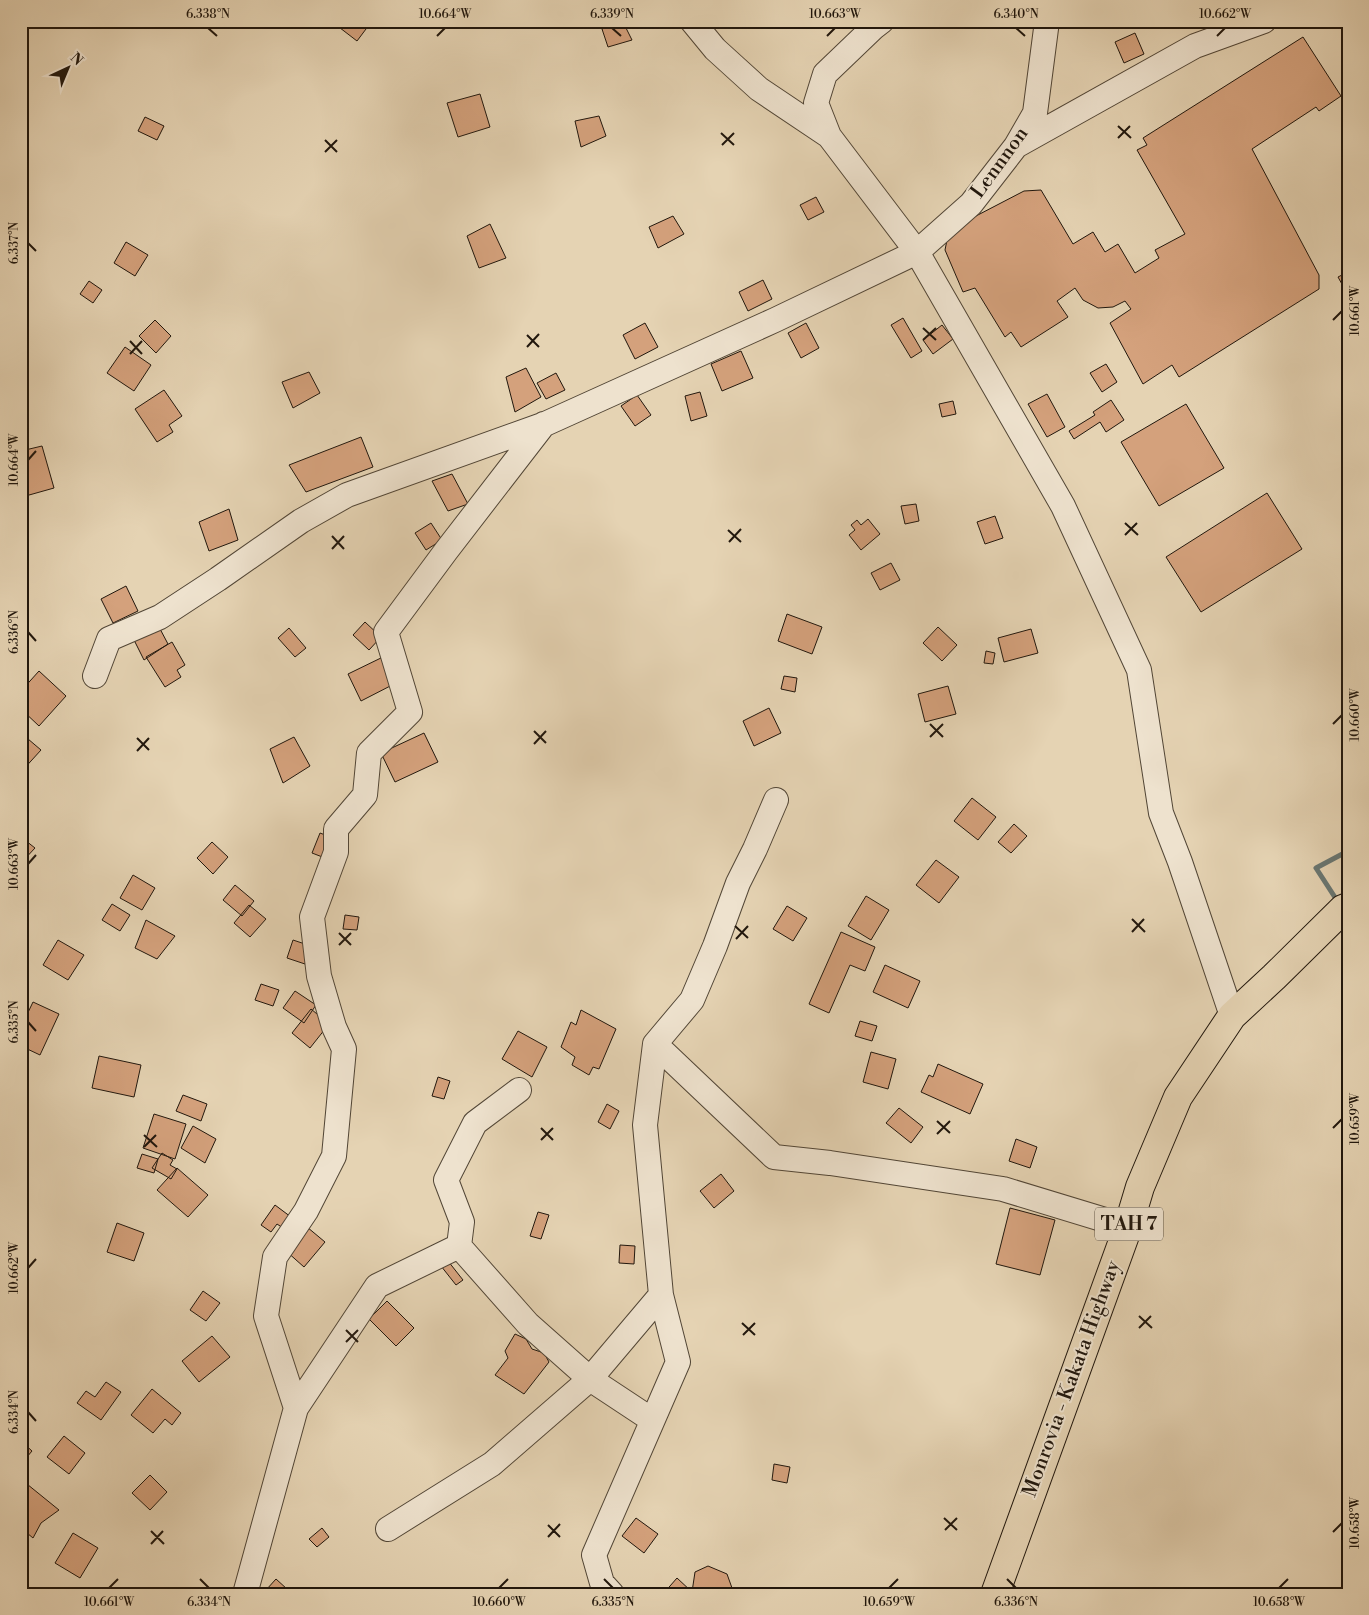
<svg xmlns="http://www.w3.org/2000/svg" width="1369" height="1615" viewBox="0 0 1369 1615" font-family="'Libre Bodoni',serif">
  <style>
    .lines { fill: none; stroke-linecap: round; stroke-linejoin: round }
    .stream { stroke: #687672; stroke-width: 5 }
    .building { fill: #d4a17c; stroke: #21170d }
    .minor-casing { stroke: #524636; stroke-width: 26 }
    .highway-casing { stroke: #21170d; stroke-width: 30 }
    .minor { stroke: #eee2ce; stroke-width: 24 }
    .highway { stroke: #e5d3b3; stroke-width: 28 }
    .ticks { fill: none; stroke: #21170d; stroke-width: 2 }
    .labels { text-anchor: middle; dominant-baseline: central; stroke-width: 4; stroke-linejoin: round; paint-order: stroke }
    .shield { fill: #eee2ce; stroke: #5e5447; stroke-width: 1 }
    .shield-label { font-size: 19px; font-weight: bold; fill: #21170d }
    .street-label { font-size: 20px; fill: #21170d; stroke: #eee2ce }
    .neatline { fill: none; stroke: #21170d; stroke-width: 2 }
    .ticks-label { font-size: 12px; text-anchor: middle; fill: #21170d }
  </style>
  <rect width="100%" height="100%" fill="#e5d3b3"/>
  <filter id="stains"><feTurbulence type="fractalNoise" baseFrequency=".004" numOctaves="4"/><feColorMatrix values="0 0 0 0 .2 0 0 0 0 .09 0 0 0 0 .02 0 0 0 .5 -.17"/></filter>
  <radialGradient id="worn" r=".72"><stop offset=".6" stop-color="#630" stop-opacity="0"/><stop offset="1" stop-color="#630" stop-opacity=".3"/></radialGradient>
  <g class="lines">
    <!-- stream -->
    <path class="stream" d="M1338 902 1316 868 1348 851"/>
  </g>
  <!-- building -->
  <path class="building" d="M331 21H372L357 41Z
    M623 22 632 40 608 47 602 29Z
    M1135 33 1144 54 1124 63 1115 42Z
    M1303 37 1341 96 1319 111 1316 107 1252 149 1319 275V289L1179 377 1172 365 1143 384 1110 323 1131 309 1125 301 1113 307 1098 308 1083 300 1075 288 1057 301 1068 317 1021 347 1011 332 1005 337 975 288 963 292 945 250 949 230 1024 191 1041 190 1073 244 1093 232 1105 252 1118 244 1135 273 1159 258 1155 250 1185 234 1137 150 1147 145 1143 138Z
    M480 94 490 127 458 137 447 103Z
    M599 116 606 136 581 147 575 121Z
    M145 117 164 126 157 140 138 131Z
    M816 197 824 212 808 220 800 205Z
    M673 216 684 234 658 248 649 227Z
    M490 224 506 258 479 268 467 236Z
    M126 242 148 255 135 276 114 263Z
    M1348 272V295L1338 277Z
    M763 280 772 299 748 311 739 292Z
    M89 281 102 290 93 303 80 294Z
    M903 318 922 351 911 358 891 325Z
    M155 320 171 336 156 353 139 336Z
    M645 323 658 347 635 359 623 335Z
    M806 323 819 348 801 358 788 333Z
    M942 325 953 339 933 354 923 340Z
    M125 347 151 365 134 391 107 373Z
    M741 351 753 378 722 391 711 364Z
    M1106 364 1117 382 1102 392 1090 373Z
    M526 368 541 397 515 412 506 377Z
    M309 372 320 393 293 408 282 382Z
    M556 373 565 390 546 399 537 383Z
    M164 390 182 416 169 425 173 432 157 442 135 409Z
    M700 392 707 416 691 421 685 396Z
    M1047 394 1065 427 1047 437 1028 404Z
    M637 395 651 415 635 426 621 406Z
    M1111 400 1124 420 1106 432 1100 422 1074 439 1069 431 1095 415 1093 412Z
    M953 401 956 414 942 417 939 404Z
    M1186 404 1224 468 1159 506 1121 442Z
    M361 437 373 467 306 492 289 465Z
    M42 446 54 488 22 497 21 451Z
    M452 474 468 504 448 511 432 481Z
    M1267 493 1302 549 1201 612 1166 557Z
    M916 504 919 521 905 524 901 506Z
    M229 509 238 540 209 551 199 522Z
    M995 516 1003 538 985 544 977 522Z
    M868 519 880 534 861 550 849 535 855 530 851 525 857 520 861 525Z
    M431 523 442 540 426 550 415 533Z
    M891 563 900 580 880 590 871 573Z
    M126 586 138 611 113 623 101 599Z
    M787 614 822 627 812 654 778 641Z
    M365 622 381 637 369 650 353 635Z
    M159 627 168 644 144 660 134 640Z
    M938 627 957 645 942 661 923 643Z
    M289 628 306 648 295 657 278 638Z
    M1031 629 1038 653 1004 662 998 638Z
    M172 642 185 665 177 670 181 677 165 687 146 657Z
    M986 651 995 653 993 664 984 663Z
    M385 656 398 682 361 701 348 674Z
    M39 671 66 696 39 726 21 709V691Z
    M784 676 797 678 795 692 781 689Z
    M948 686 956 714 925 722 918 694Z
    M769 708 781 733 754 746 743 721Z
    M21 733 41 750 21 772Z
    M424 733 438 762 395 782 381 753Z
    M294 737 310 766 283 783 270 749Z
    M972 798 996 817 978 840 954 821Z
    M1014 824 1027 836 1011 853 998 842Z
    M320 833 333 838 325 858 312 853Z
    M21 837 35 848 21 863Z
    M212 842 228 857 213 874 197 858Z
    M936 860 959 877 939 903 916 885Z
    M133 875 155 888 142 910 120 898Z
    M235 885 254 901 242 916 223 900Z
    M866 896 889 910 871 940 848 926Z
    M112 904 130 915 120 931 102 920Z
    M249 905 266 919 250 937 234 923Z
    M787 906 807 918 793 941 773 929Z
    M345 915 359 917 357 930 343 929Z
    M146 920 175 936 157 959 135 948Z
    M841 932 875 947 865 971 850 965 829 1013 809 1004Z
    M58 940 84 955 68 980 43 965Z
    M293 940 305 944 312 943 305 964 287 958Z
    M885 965 920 981 908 1008 873 992Z
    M261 984 279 990 273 1006 255 1000Z
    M295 991 316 1005 304 1023 283 1008Z
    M33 1002 59 1014 40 1055 21 1046V1027Z
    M311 1009 329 1024 310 1048 292 1033Z
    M581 1010 616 1029 599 1069 593 1067 589 1075 572 1065 575 1057 561 1047 571 1022 576 1025Z
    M860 1021 877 1026 872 1041 855 1036Z
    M518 1031 547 1047 532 1077 502 1059Z
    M871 1052 896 1059 888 1089 863 1082Z
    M99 1056 141 1065 134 1097 92 1088Z
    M938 1064 983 1084 970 1114 921 1092 929 1075 933 1077Z
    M438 1077 450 1081 444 1099 432 1096Z
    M183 1095 207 1104 201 1121 176 1111Z
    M607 1104 619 1111 610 1129 598 1122Z
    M899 1108 923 1127 911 1143 886 1123Z
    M154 1114 186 1124 175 1159 143 1148Z
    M193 1126 216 1139 205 1163 181 1148Z
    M1016 1139 1037 1147 1030 1168 1009 1161Z
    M162 1153 173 1160 170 1165 177 1169 171 1179 152 1168Z
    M142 1154 158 1159 154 1173 137 1168Z
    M177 1168 208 1195 188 1217 157 1190Z
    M721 1174 734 1191 714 1208 700 1191Z
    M275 1205 291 1217 283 1228 277 1224 271 1232 261 1225Z
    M1010 1208 1055 1220 1040 1275 996 1264Z
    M538 1212 549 1215 541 1239 530 1236Z
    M117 1223 144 1233 134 1261 107 1252Z
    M307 1227 325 1242 304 1267 286 1251Z
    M620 1245 635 1246 634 1264 619 1263Z
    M448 1261 463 1280 456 1285 441 1266Z
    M203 1291 220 1303 206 1321 190 1310Z
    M387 1301 414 1328 396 1346 369 1319Z
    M515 1334 526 1339 532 1349 544 1353 549 1362 524 1394 495 1375 508 1358 505 1351Z
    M212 1336 230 1357 199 1382 182 1361Z
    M106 1382 121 1392 101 1420 77 1403 86 1391 95 1397Z
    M152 1389 181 1413 172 1425 165 1419 153 1433 131 1415Z
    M64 1436 85 1453 69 1474 47 1457Z
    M21 1441 32 1451 21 1464Z
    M774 1464 790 1467 787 1483 772 1480Z
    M150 1475 167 1492 150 1510 132 1493Z
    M22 1480 59 1510 41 1523 33 1538 21 1528Z
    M636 1518 658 1534 644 1553 622 1536Z
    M322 1528 329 1537 317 1547 309 1539Z
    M73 1533 98 1548 80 1578 55 1563Z
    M708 1566 727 1574 732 1588 730 1594H663L677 1578 692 1592 695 1572Z
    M276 1579 287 1589 282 1594H270L266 1590Z"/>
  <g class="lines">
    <defs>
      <path id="minor" d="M692 21 715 49 759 89 829 136
        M882 21 873 28 825 74 816 103 829 136 917 252 1063 506 1139 670 1161 813 1180 862 1232 1016
        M1016 146 1195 46 1264 21
        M95 676 109 639 160 617 218 579 301 521 347 495 545 424 775 320 917 252 971 204 1016 146 1035 113 1047 21
        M655 1044 774 1157 830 1163 1003 1189 1128 1227
        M459 1246 528 1324 590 1379 652 1420
        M296 1408 266 1316 275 1257 306 1211 334 1156 344 1049 334 1027 319 976 312 917 336 852V829L365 795 369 753 410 712 386 632 446 551 544 424
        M388 1529 492 1464 590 1379 661 1295
        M245 1594 296 1408 377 1286 459 1246 462 1222 446 1180 475 1123 519 1090
        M612 1594 602 1583 594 1555 678 1362 661 1295 645 1125 655 1044 692 1000 715 946 738 883 755 849 776 800"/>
      <path id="highway" d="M995 1594 1128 1227 1140 1187 1178 1097 1232 1016 1274 977 1343 909 1348 907"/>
    </defs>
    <!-- minor casing -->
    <use href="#minor" class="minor-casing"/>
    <!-- highway casing -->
    <use href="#highway" class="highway-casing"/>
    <!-- minor -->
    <use href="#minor" class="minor"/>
    <!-- highway -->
    <use href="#highway" class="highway"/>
  </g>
  <!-- ticks -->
  <path class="ticks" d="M208 28 217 36M612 28 621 36M1016 28 1025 36M437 36 445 28M827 36 835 28M1217 36 1225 28M1118 126 1131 138M721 133 734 145M1118 138 1130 126M325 140 337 152M722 145 734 133M325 152 337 140M28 243 36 251M1333 320 1342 311M923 328 936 340M527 335 539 347M923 340 936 328M130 341 142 354M527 347 539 334M130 354 142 341M28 460 36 451M1125 523 1138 535M728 530 741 542M1125 535 1137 523M332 536 344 549M729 542 741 529M332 549 344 536M28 632 36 641M930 724 943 737M1333 724 1342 715M534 731 546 743M930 737 943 724M137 738 149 750M534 744 546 731M137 751 149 738M28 864 36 855M1132 919 1145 932M735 926 748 938M1132 932 1144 919M339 933 351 945M736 939 748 926M339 945 351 933M28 1022 36 1031M937 1121 950 1133M541 1128 553 1140M1333 1128 1342 1119M937 1134 950 1121M144 1135 157 1147M541 1140 553 1128M144 1147 156 1135M28 1268 36 1259M1139 1316 1152 1328M742 1323 755 1335M1139 1328 1151 1316M346 1330 358 1342M743 1335 755 1323M346 1342 358 1330M28 1412 36 1421M944 1518 957 1530M548 1525 560 1537M945 1530 957 1518M151 1531 164 1544M1333 1532 1342 1523M548 1537 560 1524M151 1544 163 1531M200 1579 209 1588M604 1579 613 1588M1007 1579 1016 1588M109 1588 118 1579M499 1588 508 1579M889 1588 898 1579M1279 1588 1288 1579"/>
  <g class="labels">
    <!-- shield labels -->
    <rect class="shield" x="1095" y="1207.5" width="68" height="33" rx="4"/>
    <g class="shield-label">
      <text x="1129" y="1224">TAH 7</text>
    </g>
    <!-- street labels -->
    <g class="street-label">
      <text transform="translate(1000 163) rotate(-54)">Lennnon</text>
      <text transform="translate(1072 1379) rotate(-70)">Monrovia - Kakata Highway</text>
    </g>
  </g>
  <!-- margin -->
  <rect width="1369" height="1615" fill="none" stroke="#e5d3b3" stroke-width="55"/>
  <!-- north arrow -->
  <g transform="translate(68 68) rotate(44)" stroke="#eee2ce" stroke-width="4" paint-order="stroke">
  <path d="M0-4L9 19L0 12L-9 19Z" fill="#21170d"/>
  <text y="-8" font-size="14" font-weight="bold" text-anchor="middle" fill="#21170d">N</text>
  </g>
  <rect x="28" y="28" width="1314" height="1560" class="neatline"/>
  <g class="ticks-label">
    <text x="208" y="18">6.338°N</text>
    <text x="445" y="18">10.664°W</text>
    <text x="612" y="18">6.339°N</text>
    <text x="835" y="18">10.663°W</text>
    <text x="1016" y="18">6.340°N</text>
    <text x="1225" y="18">10.662°W</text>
    <text transform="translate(14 243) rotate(-90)" y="4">6.337°N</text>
    <text transform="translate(1355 311) rotate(-90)" y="4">10.661°W</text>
    <text transform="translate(14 460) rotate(-90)" y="4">10.664°W</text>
    <text transform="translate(14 632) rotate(-90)" y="4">6.336°N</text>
    <text transform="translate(1355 715) rotate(-90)" y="4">10.660°W</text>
    <text transform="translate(14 864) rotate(-90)" y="4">10.663°W</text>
    <text transform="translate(14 1022) rotate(-90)" y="4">6.335°N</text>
    <text transform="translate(1355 1119) rotate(-90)" y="4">10.659°W</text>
    <text transform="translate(14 1268) rotate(-90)" y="4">10.662°W</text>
    <text transform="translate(14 1412) rotate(-90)" y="4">6.334°N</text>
    <text transform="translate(1355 1523) rotate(-90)" y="4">10.658°W</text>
    <text x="109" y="1606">10.661°W</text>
    <text x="209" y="1606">6.334°N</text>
    <text x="499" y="1606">10.660°W</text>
    <text x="613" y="1606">6.335°N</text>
    <text x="889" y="1606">10.659°W</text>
    <text x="1016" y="1606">6.336°N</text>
    <text x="1279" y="1606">10.658°W</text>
  </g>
  <rect width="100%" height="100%" filter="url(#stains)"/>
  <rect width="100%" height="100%" fill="url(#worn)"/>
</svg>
